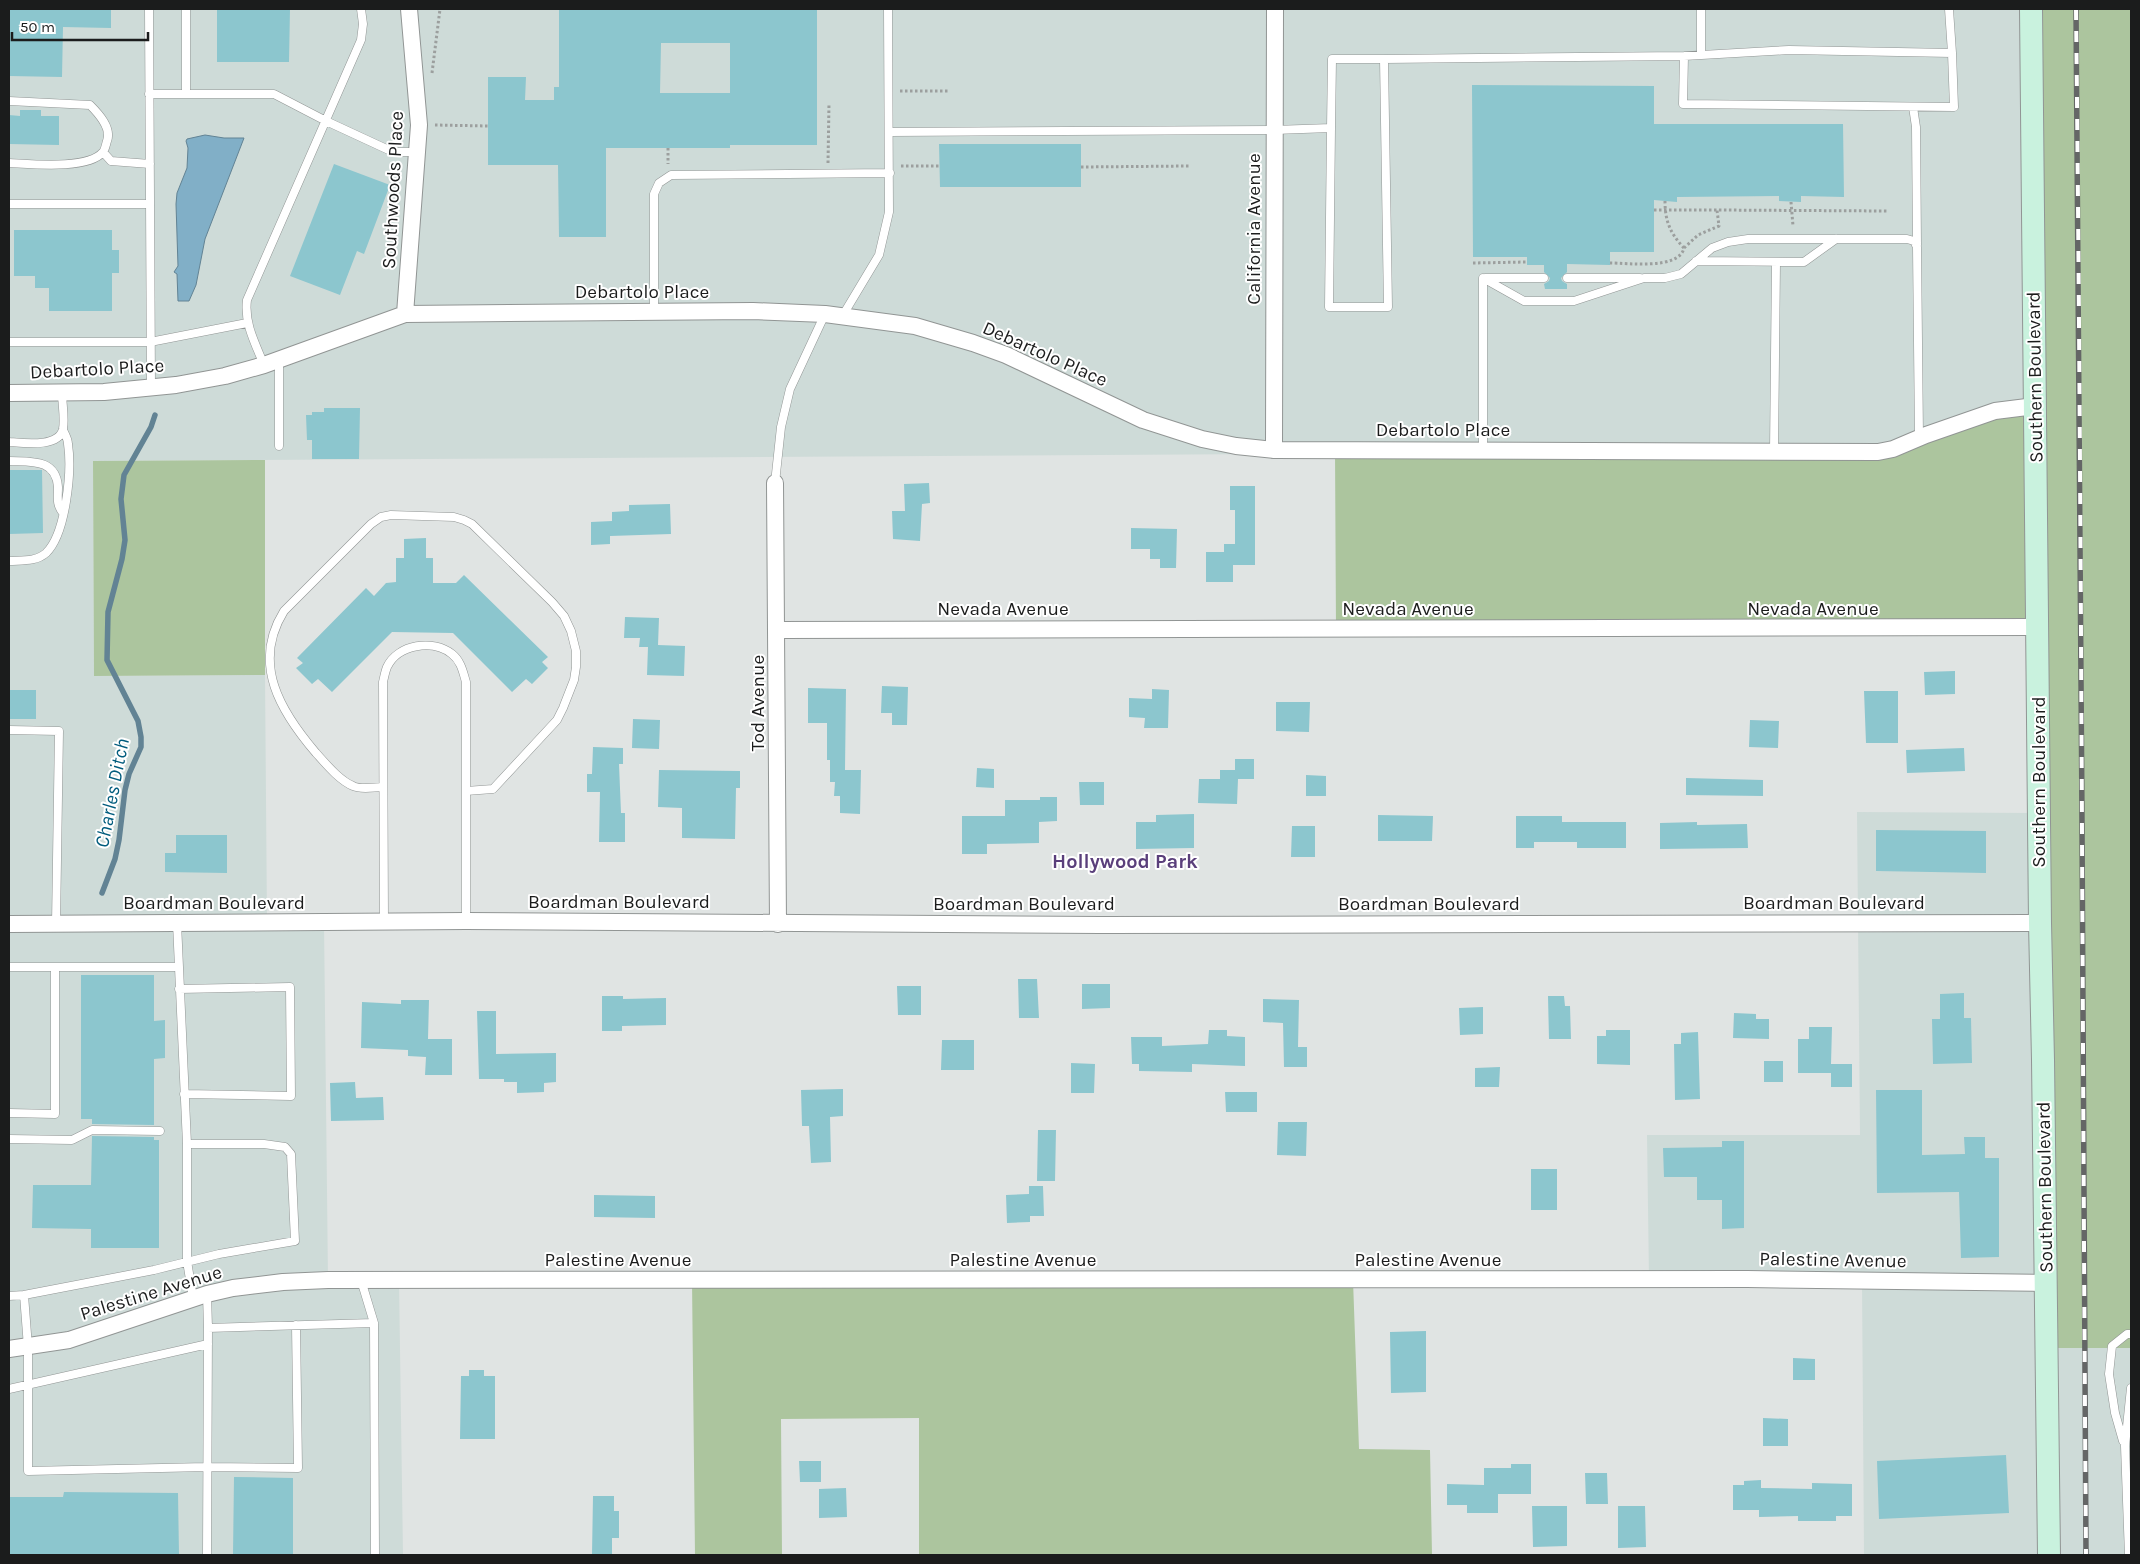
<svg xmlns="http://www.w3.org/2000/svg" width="2140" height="1564" viewBox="0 0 2140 1564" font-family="Karla,sans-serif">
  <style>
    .built { fill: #cedbd8 }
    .green { fill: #acc59e }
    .water { fill: #81afc7; stroke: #628394 }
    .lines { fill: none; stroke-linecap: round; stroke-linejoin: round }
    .stream { stroke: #628394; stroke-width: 5.5 }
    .building { fill: #8cc6ce; fill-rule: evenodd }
    .lane-casing { stroke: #919594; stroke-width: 9 }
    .street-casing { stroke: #919594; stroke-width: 18 }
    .secondary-casing { stroke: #919594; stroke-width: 24 }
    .path { stroke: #9c9f9e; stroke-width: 3; stroke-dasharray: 2.5 2.5; stroke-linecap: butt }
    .lane { stroke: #fff; stroke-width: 8 }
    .street { stroke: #fff; stroke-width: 16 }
    .secondary { stroke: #c9f2de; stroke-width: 22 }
    .rail-casing { stroke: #646666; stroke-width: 5.5 }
    .rail { stroke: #fff; stroke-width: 4; stroke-dasharray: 11; stroke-linecap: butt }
    .labels { text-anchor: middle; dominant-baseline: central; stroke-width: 4; stroke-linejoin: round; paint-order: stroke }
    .street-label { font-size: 19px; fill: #1b1c1c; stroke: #fff }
    .water-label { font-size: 20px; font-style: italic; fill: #005c7d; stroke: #fff }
    .neighbourhood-label { font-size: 20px; font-weight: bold; fill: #5a3f7b; stroke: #fff }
  </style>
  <rect width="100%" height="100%" fill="#e0e4e3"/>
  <!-- built -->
  <path class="built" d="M9 9H2031L2035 406 1893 449 1774 451 93 461 94 676 265 675 267 922H324L328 1280H399L403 1555H9Z
    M1857 812 2039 813 2047 1348H2131V1555H1864L1862 1281 1649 1279 1647 1135H1860Z"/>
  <!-- green -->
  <path class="green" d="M2031 9H2131V1348H2047L2038 627 1336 629 1335 450 1878 452 2035 406Z
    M265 460V675L94 676 93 461Z
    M692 1280H1353L1359 1449 1430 1450 1432 1555H919V1418L781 1419 782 1555H695Z"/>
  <!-- water -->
  <path class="water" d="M205 135 224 138H244L205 239 196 285 189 301H178L177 274 174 272 178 266 176 204 177 193 187 168 188 148 186 141 187 139Z"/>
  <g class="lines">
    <!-- stream -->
    <path class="stream" d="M102 893 115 859 119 840 125 790 129 774 141 747V737L138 721 107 660 108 612 122 559 125 540 121 499 124 475 151 427 155 415"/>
  </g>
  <!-- building -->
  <path class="building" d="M9 9H111V28L63 27 62 77 9 76Z
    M217 9H290L289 62H217Z
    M559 9H817V145H730V148H606V237H559L558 165H488V77H526L525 100H554V87H559ZM661 43H730V93H660Z
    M1472 85 1654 86V124H1843L1844 197 1801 196V202L1779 201V196L1677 197V202L1654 200V252H1610V265L1567 264V272L1561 278 1562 281 1567 284V289H1545L1544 284 1549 281 1550 278 1544 272V265H1527V257H1473Z
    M20 110H41V116H59V145L9 144V115L20 116Z
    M939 144H1081V187H940Z
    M334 164 390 185 364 254 357 251 340 295 290 276Z
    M14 230H112V250H119V273H112V311H49V288H35V276H14Z
    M324 408H360L359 459H312V440H307L306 415H312V412H324Z
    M9 470H42L43 533 9 534Z
    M929 483 930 503 922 504 920 541 893 539 892 511H905L904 484Z
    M1230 486H1255V565H1233V582H1206V552H1224V544H1235V510H1230Z
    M670 504 671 534 610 536V544L591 545V522L612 521V512L629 511V505Z
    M1131 528 1177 529 1176 568H1160V559H1150V549H1131Z
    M426 538V558H433V583H456L464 575 548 657 542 662 548 668 532 684 526 679 512 692 453 633 392 632 332 692 318 679 312 684 296 668 303 663 297 658 366 588 374 596 386 583 396 582V558H404V539Z
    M625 617 659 618 658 645 685 646 684 676 647 675 648 647H639L640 638H624Z
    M1955 671V694L1925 695 1924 672Z
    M882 686 908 687 907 725H892V713H881Z
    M808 688 846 689 845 770H861L860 814 840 813V796H834L835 782H830V760H827V723H808Z
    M1152 689 1169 690 1168 728H1144L1145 718 1129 717V698L1152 699Z
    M9 690H36V719H9Z
    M1864 691H1898V743H1866Z
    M1276 702H1310L1309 732 1276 731Z
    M633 719 660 720 659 749 632 748Z
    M1750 720 1779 721 1778 748 1749 747Z
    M593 747 623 748V764H619L621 813H625V842H599L600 792H587V774H592Z
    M1964 748 1965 771 1907 773 1906 750Z
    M1235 759H1254V779H1238L1237 804 1198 803 1199 779H1220V770H1235Z
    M977 768 994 769V788L976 787Z
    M659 770 740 771V788H736L735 839 682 838V808L658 807Z
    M1306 775 1326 776V796H1306Z
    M1686 778 1763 780V796L1686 795Z
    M1079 782H1104V805H1080Z
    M1040 797H1057V821L1039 822V843L987 844V854H962V816H1005V800H1040Z
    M1194 814V848L1136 849V822H1156V815Z
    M1378 815 1433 816 1432 841H1378Z
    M1516 816H1562V822H1626V848H1577V842H1534V848H1516Z
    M1697 822V825L1747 824 1748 848 1660 849V823Z
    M1292 826H1315V857H1291Z
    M1876 830 1986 831V873L1876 871Z
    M176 835H227V873L165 872V853H176Z
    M81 975H154V1021L165 1020V1058L154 1059V1125L92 1124V1119H81Z
    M1018 979H1037L1039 1018H1019Z
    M1082 984H1110V1008L1082 1009Z
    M897 986H921V1015H898Z
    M1964 993V1018H1971L1972 1063 1933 1064 1932 1019H1940V994Z
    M602 996H623V999L666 998V1025L622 1026V1031H602Z
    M1548 996H1564L1565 1006H1570L1571 1039H1549Z
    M1263 999 1299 1000 1298 1047H1307V1067H1284L1283 1023 1263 1022Z
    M401 1000H429L428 1039H452V1075H425L426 1057 408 1056V1050L361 1048 362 1002 401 1004Z
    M1483 1007V1034L1460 1035 1459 1008Z
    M477 1011H496V1054L556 1053V1082L544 1083V1092L517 1093V1082H504V1079H479Z
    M1734 1013 1756 1014V1019H1769V1039L1733 1038Z
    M1809 1027H1832L1831 1064H1852V1087H1831V1073H1798V1039H1809Z
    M1209 1030H1227V1036L1245 1037V1066L1192 1064V1072L1139 1071V1064H1132L1131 1037H1162V1046L1208 1044Z
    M1606 1030H1630V1065L1597 1064V1036H1606Z
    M1698 1032 1700 1099 1675 1100 1674 1044H1681V1033Z
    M942 1040H974V1070H941Z
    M1764 1061H1783V1082H1764Z
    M1071 1063 1095 1064 1094 1093H1071Z
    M1500 1067 1499 1087H1475V1068Z
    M355 1082 356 1098 383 1097 384 1120 331 1121 330 1083Z
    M843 1089V1116L830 1117 831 1162 811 1163 809 1126H802L801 1090Z
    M1876 1090H1922V1155L1965 1154 1964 1137H1985V1158H1999V1257L1961 1258 1959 1192 1877 1193Z
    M1225 1092H1257V1112H1226Z
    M1278 1122H1307L1306 1156 1277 1155Z
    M1038 1130H1056L1055 1181H1037Z
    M92 1136 154 1137V1140H159V1248H91V1229L32 1228 33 1185H91Z
    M1722 1141H1744V1228L1722 1229V1200H1697V1177H1664L1663 1148 1722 1147Z
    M1531 1169H1557V1210H1531Z
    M1029 1186H1043L1044 1216H1030V1222L1007 1223 1006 1195 1029 1194Z
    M594 1195 655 1196V1218L594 1217Z
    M1426 1331V1392L1391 1393 1390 1332Z
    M1793 1358 1815 1359V1380H1793Z
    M469 1370H484V1376H495V1439H460L461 1376H469Z
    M1763 1418 1788 1419V1446H1763Z
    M2006 1455 2009 1513 1879 1519 1877 1461Z
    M799 1461H821V1482H800Z
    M1511 1464H1531V1494H1498V1513H1467V1505H1447V1484L1484 1485V1468H1511Z
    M1585 1473H1607L1608 1504H1586Z
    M234 1477 293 1478V1555H233Z
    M1761 1480V1488L1812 1489V1483L1852 1484V1516H1836V1521H1798V1516L1759 1517V1510H1733V1485H1744V1481Z
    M846 1488 847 1517 819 1518V1489Z
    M64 1492 178 1493 179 1555H10V1497H63Z
    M593 1496H614V1511H619V1538H612V1555H592Z
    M1532 1506H1567V1546L1533 1547Z
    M1618 1506H1645L1646 1547 1618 1548Z"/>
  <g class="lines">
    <defs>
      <path id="lane" d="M149 9 151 388
        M186 9V94
        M1701 9V54
        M1949 9 1952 53
        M1384 59 1684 56 1789 50 1952 53 1954 107 1683 104 1684 56
        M149 94H274L326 121 393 152H418
        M9 101 90 105C99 114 112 128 107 141 106 144 105 150 103 152 88 170 31 164 9 163
        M1913 107 1916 127 1917 245
        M889 132 1274 130 1331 128 1329 307H1388L1384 59H1332L1331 128
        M103 152 111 161 150 164
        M9 204H150
        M1696 261 1804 262 1836 239
        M1485 278H1544
        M1567 278H1640
        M654 313V194L659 183 671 175 890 173
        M843 315 879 255 889 212 888 9
        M9 342H150L247 323
        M264 365C255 343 244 323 247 300L361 40 363 24 361 9
        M9 442C23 443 59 448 63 429 65 418 62 403 62 392
        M279 446V359
        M1483 451V278L1524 301H1574L1644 278H1665L1681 274 1712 248 1728 242 1748 239H1907L1914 241 1917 247 1919 437
        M1774 451 1776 262
        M9 461C30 462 56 458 58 487 58 498 56 504 63 513
        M775 483 781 427 790 389 825 314
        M9 561C21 560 36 562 46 553 66 534 72 471 68 444 68 439 65 434 63 430
        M9 730 59 731 56 924
        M383 787C374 787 361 790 353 786 339 780 326 764 316 753 281 712 251 664 284 611L371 524 381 517 391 515 454 517 464 520 472 524 552 602 564 616 571 631 576 651V667L574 680 563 708 557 720 493 789 466 791
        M384 921 383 682C384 678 385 672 387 667 398 644 433 639 452 654 461 661 463 672 466 682V921
        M177 923 187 1144
        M9 967H178
        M179 989 290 987 291 1096 184 1094
        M9 1113 55 1114V967
        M9 1139 72 1140 92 1130 160 1131
        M361 1280 374 1323
        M207 1294 208 1328
        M9 1296 24 1295
        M193 1298 187 1261V1144H264L285 1147 291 1154 295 1241 219 1254 154 1270 24 1295 28 1347V1471L206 1467 298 1468 296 1325
        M9 1389 208 1344
        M2123 1441 2115 1413 2109 1374 2112 1346 2127 1334H2131
        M207 1555 208 1328 374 1323 375 1555
        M2129 1555 2125 1446 2131 1388"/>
      <path id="street" d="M405 314 419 125 409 9
        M9 393 104 392 176 385 225 376 264 365 405 314 753 311 825 314 915 326 973 343 1006 355 1143 420 1202 439 1236 446 1274 450 1878 452 1893 449 1926 435 1995 411 2035 406
        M1274 450 1275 9
        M775 483 778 924
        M778 630 2038 627
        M9 924 466 921 1101 925 2040 923
        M9 1349 69 1340 207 1294 233 1288 283 1282 328 1280 1747 1279 2046 1283"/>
      <path id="secondary" d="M2031 9 2040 923 2043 1060 2049 1555"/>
    </defs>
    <!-- lane casing -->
    <use href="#lane" class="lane-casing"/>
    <!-- street casing -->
    <use href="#street" class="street-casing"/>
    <!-- secondary casing -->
    <use href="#secondary" class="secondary-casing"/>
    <!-- path -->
    <path class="path" d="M432 73 440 9
      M900 91H950
      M435 125 488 126
      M668 148V164
      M828 163 829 103
      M901 166H939
      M1081 167 1189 166
      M1791 202 1793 226
      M1654 210H1717
      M1684 248 1698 235 1719 226 1717 210 1887 211
      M1473 263 1527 262
      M1610 263C1628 263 1679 270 1684 248 1670 233 1665 221 1665 201"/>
    <!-- lane -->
    <use href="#lane" class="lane"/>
    <!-- street -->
    <use href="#street" class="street"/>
    <!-- secondary -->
    <use href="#secondary" class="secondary"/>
    <defs>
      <path id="rail" d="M2076 9C2082 524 2082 1040 2086 1555"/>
    </defs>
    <!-- rail casing -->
    <use href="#rail" class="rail-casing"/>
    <!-- rail -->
    <use href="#rail" class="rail"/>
  </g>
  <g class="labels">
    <!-- street labels -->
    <g class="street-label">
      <text transform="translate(393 190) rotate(-87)">Southwoods Place</text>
      <text transform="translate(1254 229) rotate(-90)">California Avenue</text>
      <text x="642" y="292">Debartolo Place</text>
      <text transform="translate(1045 354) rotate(24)">Debartolo Place</text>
      <text transform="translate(97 369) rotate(-3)">Debartolo Place</text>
      <text transform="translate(2035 377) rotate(-91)">Southern Boulevard</text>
      <text x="1443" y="430">Debartolo Place</text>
      <text x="1003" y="609">Nevada Avenue</text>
      <text x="1408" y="609">Nevada Avenue</text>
      <text x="1813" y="609">Nevada Avenue</text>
      <text transform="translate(758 703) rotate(-90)">Tod Avenue</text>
      <text transform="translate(2039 782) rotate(-90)">Southern Boulevard</text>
      <text x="619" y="902">Boardman Boulevard</text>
      <text x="214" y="903">Boardman Boulevard</text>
      <text x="1834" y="903">Boardman Boulevard</text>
      <text x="1024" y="904">Boardman Boulevard</text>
      <text x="1429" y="904">Boardman Boulevard</text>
      <text transform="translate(2045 1187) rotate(-91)">Southern Boulevard</text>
      <text x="618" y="1260">Palestine Avenue</text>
      <text x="1023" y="1260">Palestine Avenue</text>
      <text x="1428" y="1260">Palestine Avenue</text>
      <text transform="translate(1833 1260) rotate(1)">Palestine Avenue</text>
      <text transform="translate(151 1293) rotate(-17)">Palestine Avenue</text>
    </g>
    <!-- water labels -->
    <g class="water-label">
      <text transform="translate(112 793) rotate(-79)">Charles Ditch</text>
    </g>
    <!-- neighbourhood labels -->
    <g class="neighbourhood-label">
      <text x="1125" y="861">Hollywood Park</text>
    </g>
  </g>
  <!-- border -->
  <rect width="2140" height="1564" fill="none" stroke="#1b1c1c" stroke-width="20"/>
  <!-- scale -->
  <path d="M12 32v8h136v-8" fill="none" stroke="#1b1c1c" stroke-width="2.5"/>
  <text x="20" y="32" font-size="15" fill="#1b1c1c" stroke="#ffffff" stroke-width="4" paint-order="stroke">50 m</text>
</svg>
